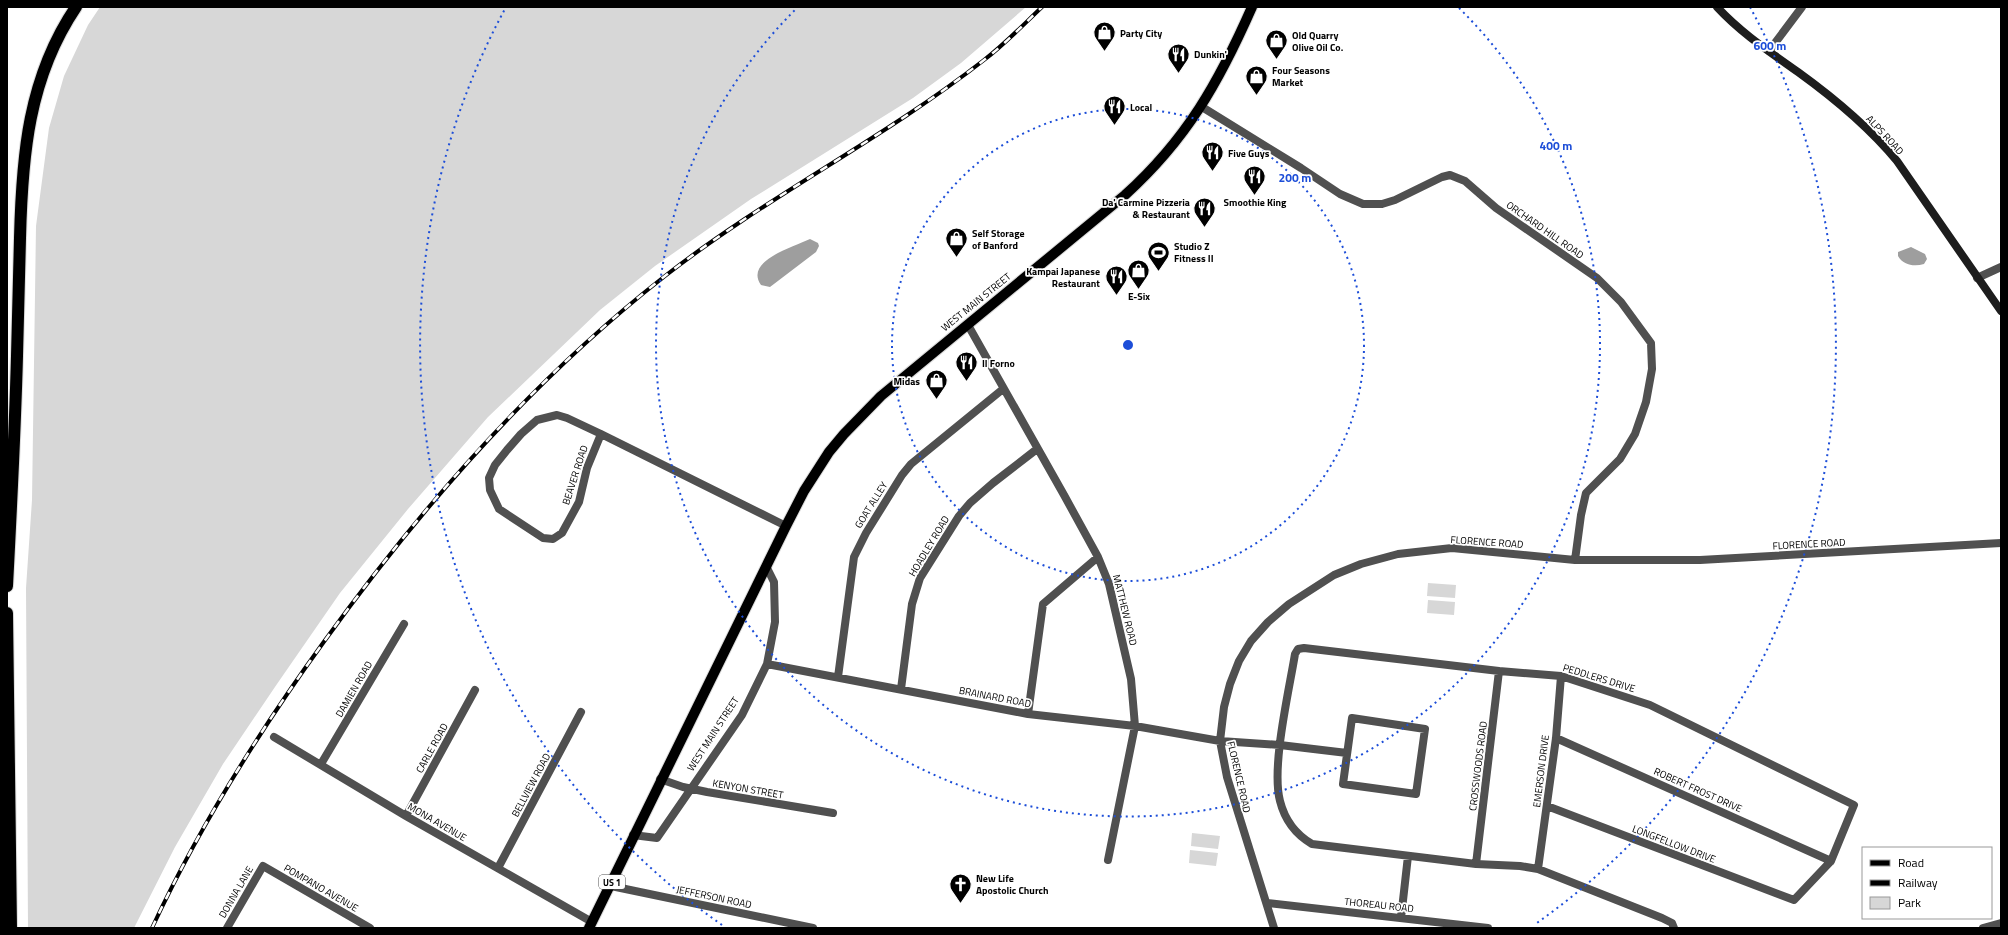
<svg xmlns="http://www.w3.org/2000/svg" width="2008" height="935" viewBox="0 0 2008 935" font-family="'Titillium Web',sans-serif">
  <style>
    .green { fill: #d7d7d7 }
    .water { fill: #9e9e9e }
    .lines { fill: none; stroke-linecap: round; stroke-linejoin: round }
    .primary-casing { stroke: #dbdbdb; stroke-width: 12 }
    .highway-casing { stroke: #dbdbdb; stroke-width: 14 }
    .street { stroke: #505050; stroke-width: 8 }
    .secondary { stroke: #1d1d1d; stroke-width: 8 }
    .primary { stroke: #000; stroke-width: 10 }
    .highway { stroke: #000; stroke-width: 12 }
    .rail-casing { stroke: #000; stroke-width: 4 }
    .rail { stroke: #fff; stroke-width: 2.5; stroke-dasharray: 8; stroke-linecap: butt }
    .ring { fill: none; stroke: #1d4ed8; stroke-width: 2; stroke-dasharray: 2 4 }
    .labels { text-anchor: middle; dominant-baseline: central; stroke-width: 3.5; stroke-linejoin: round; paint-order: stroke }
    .shield { fill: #fff; stroke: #4c4c4c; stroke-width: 1 }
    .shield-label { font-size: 9px; font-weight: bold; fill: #000 }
    .poi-label { font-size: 10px; font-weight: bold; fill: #000; stroke: #fff; text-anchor: start }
    .street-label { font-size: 10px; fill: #000; stroke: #fff }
    .centre { fill: #1d4ed8; stroke: #fff; stroke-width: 2 }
    .ring-label { font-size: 12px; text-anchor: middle; font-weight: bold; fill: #1d4ed8; stroke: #fff; stroke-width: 3.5; stroke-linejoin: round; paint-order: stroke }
  </style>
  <rect width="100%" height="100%" fill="#fff"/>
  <!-- green -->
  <path class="green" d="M100 7H1026L961 63 913 98 751 199 655 266 600 310 488 417 408 509 340 593 277 684 223 764 175 847 134 928H28L26 588 32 500 36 226 49 128 64 76 88 25Z
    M1428 583 1456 585 1455 598 1427 596Z
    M1428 600 1455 602 1454 615 1427 613Z
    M1192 833 1220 836 1218 849 1191 846Z
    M1190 850 1218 853 1216 866 1189 863Z"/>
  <!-- water -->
  <path class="water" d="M810 239 818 243 819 246 816 252 770 287 761 285C744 261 793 247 810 239Z
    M1911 247 1925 254 1927 259 1924 264C1914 267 1903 265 1898 256V252Z"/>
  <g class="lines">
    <defs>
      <path id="primary" d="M589 928 786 526 804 491 829 452 844 434 881 396 1125 195C1187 139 1219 82 1252 7"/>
      <path id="highway" d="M7 586C11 509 15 433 17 356 18 317 19 278 20 238 22 156 28 78 76 7
        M7 613 11 928"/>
    </defs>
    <!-- primary casing -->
    <use href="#primary" class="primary-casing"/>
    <!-- highway casing -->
    <use href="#highway" class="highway-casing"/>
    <!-- street -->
    <path class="street" d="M1769 51 1802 7
      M1202 107 1301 168 1340 194 1363 204H1382L1395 200 1442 177 1450 175 1465 181 1496 208 1597 278 1621 302 1651 343 1652 369 1646 402 1635 434 1620 459 1586 493 1581 515 1575 560
      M1977 278 2001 267
      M968 325 1064 495 1098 557 1109 584 1131 679 1135 726 1108 860
      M601 434 567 418 557 415 537 420 521 434 507 450 495 465 489 478 490 490 499 509 543 538 553 539 562 533 579 502 587 468 601 434 786 526
      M767 664 1028 714 1135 726 1220 741 1280 745 1347 753
      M838 677 854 557 866 533 902 475 911 464 1003 389
      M901 689 912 604 920 578 959 516 970 503 993 483 1037 449
      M1028 714 1043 604 1098 557
      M1352 718 1425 729 1416 794 1343 784Z
      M274 737 406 816 592 922
      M1556 738 1831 861
      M321 764 404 624
      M660 779 683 787 707 792 833 813
      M1547 806 1794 900 1831 861 1854 805 1650 705 1561 676 1499 671 1304 648 1298 649 1295 654C1289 691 1271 767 1280 801 1285 821 1295 834 1312 844L1476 864 1520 866 1538 869 1662 918 1672 923 1674 928
      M406 816 475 690
      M633 835 657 838 742 715 767 664 775 622 774 582 766 566
      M1476 864 1499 671
      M498 868 581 712
      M1538 869 1556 738 1561 676
      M611 886 813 928
      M1267 903 1488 928
      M1401 918 1408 856
      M227 928 263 866 370 928
      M1274 928 1227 777 1220 741 1224 707 1230 684 1239 661 1251 641 1268 622 1289 604 1334 575 1361 564 1398 554 1452 548 1575 560H1700L2001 543
      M1983 928 2001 923"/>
    <!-- secondary -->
    <path class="secondary" d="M1717 7C1741 33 1770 52 1798 72 1834 98 1869 127 1897 161L2001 311"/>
    <!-- primary -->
    <use href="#primary" class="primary"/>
    <!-- highway -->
    <use href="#highway" class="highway"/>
    <defs>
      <path id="rail" d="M152 928C199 827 258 733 323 643 421 507 532 380 665 276 766 197 883 139 984 60 1005 44 1023 25 1042 7"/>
    </defs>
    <!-- rail casing -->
    <use href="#rail" class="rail-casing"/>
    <!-- rail -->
    <use href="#rail" class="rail"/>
  </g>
  <!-- distance rings -->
  <g class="ring">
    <circle cx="1128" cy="345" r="236"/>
    <path d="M1459 8A472 472 0 1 1 797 8"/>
    <path d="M722 925A708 708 0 0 1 506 7M1750 7A708 708 0 0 1 1534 925"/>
  </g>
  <!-- icons -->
  <defs>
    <symbol id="shop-pin" viewBox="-11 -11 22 30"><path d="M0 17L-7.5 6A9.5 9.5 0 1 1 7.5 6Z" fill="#000" stroke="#fff"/><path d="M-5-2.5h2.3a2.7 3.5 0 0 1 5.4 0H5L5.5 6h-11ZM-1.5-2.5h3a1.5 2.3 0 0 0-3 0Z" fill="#fff"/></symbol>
    <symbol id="restaurant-pin" viewBox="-11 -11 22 30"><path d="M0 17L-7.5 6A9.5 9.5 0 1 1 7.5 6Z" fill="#000" stroke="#fff"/><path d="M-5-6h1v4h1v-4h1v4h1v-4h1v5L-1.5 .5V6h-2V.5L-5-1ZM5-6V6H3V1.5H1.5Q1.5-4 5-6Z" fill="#fff"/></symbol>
    <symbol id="stadium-pin" viewBox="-11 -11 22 30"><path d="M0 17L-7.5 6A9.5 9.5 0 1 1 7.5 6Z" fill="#000" stroke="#fff"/><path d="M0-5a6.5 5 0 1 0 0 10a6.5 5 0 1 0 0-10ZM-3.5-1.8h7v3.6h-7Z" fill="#fff"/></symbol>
    <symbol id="church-pin" viewBox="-11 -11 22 30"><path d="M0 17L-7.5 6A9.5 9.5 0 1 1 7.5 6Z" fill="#000" stroke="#fff"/><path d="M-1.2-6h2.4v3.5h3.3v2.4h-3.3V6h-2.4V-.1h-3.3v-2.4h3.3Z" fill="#fff"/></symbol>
  </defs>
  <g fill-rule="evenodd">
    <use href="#shop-pin" x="1092" y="20" width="25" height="34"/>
    <use href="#shop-pin" x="1264" y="28" width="25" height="34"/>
    <use href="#restaurant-pin" x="1166" y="42" width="25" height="34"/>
    <use href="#shop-pin" x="1244" y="64" width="25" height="34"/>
    <use href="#restaurant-pin" x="1102" y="94" width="25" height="34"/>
    <use href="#restaurant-pin" x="1200" y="140" width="25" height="34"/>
    <use href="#restaurant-pin" x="1242" y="164" width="25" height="34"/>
    <use href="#restaurant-pin" x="1192" y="196" width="25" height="34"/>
    <use href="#shop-pin" x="944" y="226" width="25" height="34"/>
    <use href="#stadium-pin" x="1146" y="240" width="25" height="34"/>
    <use href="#shop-pin" x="1126" y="258" width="25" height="34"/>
    <use href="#restaurant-pin" x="1104" y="264" width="25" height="34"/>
    <use href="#restaurant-pin" x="954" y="350" width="25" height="34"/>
    <use href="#shop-pin" x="924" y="368" width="25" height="34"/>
    <use href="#church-pin" x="948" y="872" width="25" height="34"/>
  </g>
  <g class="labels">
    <!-- shield labels -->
    <rect class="shield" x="599" y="875" width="26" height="14" rx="3"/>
    <g class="shield-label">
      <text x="612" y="882">US 1</text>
    </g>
    <!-- poi labels -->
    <g class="poi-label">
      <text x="1120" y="33">Party City</text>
      <text x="1292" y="35">Old Quarry<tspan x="1292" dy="12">Olive Oil Co.</tspan></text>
      <text x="1194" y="54">Dunkin'</text>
      <text x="1272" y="70">Four Seasons<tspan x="1272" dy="12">Market</tspan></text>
      <text x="1130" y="107">Local</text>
      <text x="1228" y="153">Five Guys</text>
      <text x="1190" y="202" text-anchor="end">Da' Carmine Pizzeria<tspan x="1190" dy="12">&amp; Restaurant</tspan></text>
      <text x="1255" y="202" text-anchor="middle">Smoothie King</text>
      <text x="972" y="233">Self Storage<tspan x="972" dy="12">of Banford</tspan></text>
      <text x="1174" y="246">Studio Z<tspan x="1174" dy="12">Fitness II</tspan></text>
      <text x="1100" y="271" text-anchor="end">Kampai Japanese<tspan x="1100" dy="12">Restaurant</tspan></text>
      <text x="1139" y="296" text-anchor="middle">E-Six</text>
      <text x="982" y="363">Il Forno</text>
      <text x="920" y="381" text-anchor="end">Midas</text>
      <text x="976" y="878">New Life<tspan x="976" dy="12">Apostolic Church</tspan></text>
    </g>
    <!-- street labels -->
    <g class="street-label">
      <text transform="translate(1885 135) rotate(47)">ALPS ROAD</text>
      <text transform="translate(1545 230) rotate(35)">ORCHARD HILL ROAD</text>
      <text transform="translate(976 302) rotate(-39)">WEST MAIN STREET</text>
      <text transform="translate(575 475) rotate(-72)">BEAVER ROAD</text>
      <text transform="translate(871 505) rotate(-58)">GOAT ALLEY</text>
      <text transform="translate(1487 542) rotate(4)">FLORENCE ROAD</text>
      <text transform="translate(1809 544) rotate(-3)">FLORENCE ROAD</text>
      <text transform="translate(929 546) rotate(-59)">HOADLEY ROAD</text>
      <text transform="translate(1125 610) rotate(76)">MATTHEW ROAD</text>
      <text transform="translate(1599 678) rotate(17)">PEDDLERS DRIVE</text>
      <text transform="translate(354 689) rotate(-60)">DAMIEN ROAD</text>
      <text transform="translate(995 697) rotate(11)">BRAINARD ROAD</text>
      <text transform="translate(713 734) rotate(-57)">WEST MAIN STREET</text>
      <text transform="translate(432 748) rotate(-61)">CARLE ROAD</text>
      <text transform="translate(1478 766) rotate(-83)">CROSSWOODS ROAD</text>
      <text transform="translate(1541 771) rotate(-83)">EMERSON DRIVE</text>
      <text transform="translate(1239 777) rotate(77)">FLORENCE ROAD</text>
      <text transform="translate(531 785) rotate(-62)">BELLVIEW ROAD</text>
      <text transform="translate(748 789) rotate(10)">KENYON STREET</text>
      <text transform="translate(1698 790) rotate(24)">ROBERT FROST DRIVE</text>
      <text transform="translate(437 822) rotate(30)">MONA AVENUE</text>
      <text transform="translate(1674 844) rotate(21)">LONGFELLOW DRIVE</text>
      <text transform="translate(321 888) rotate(30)">POMPANO AVENUE</text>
      <text transform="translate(236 892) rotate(-60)">DONNA LANE</text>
      <text transform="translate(714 897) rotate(12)">JEFFERSON ROAD</text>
      <text transform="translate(1379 905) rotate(6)">THOREAU ROAD</text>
    </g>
  </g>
  <circle cx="1128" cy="345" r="6" class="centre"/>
  <g class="ring-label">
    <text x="1770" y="50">600 m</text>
    <text x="1556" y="150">400 m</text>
    <text x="1295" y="182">200 m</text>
  </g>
  <!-- border -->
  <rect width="2008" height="935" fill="none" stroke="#000000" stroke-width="16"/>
  <!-- legend -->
  <rect x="1862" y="847" width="130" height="72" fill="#ffffff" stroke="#999999"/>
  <rect x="1870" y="860" width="20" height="6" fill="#000000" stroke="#999999"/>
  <text x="1898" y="867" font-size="12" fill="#000000">Road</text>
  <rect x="1870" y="880" width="20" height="6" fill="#000000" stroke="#999999"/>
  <text x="1898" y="887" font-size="12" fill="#000000">Railway</text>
  <rect x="1870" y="897" width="20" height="12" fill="#d7d7d7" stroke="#999999"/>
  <text x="1898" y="907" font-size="12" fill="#000000">Park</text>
</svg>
